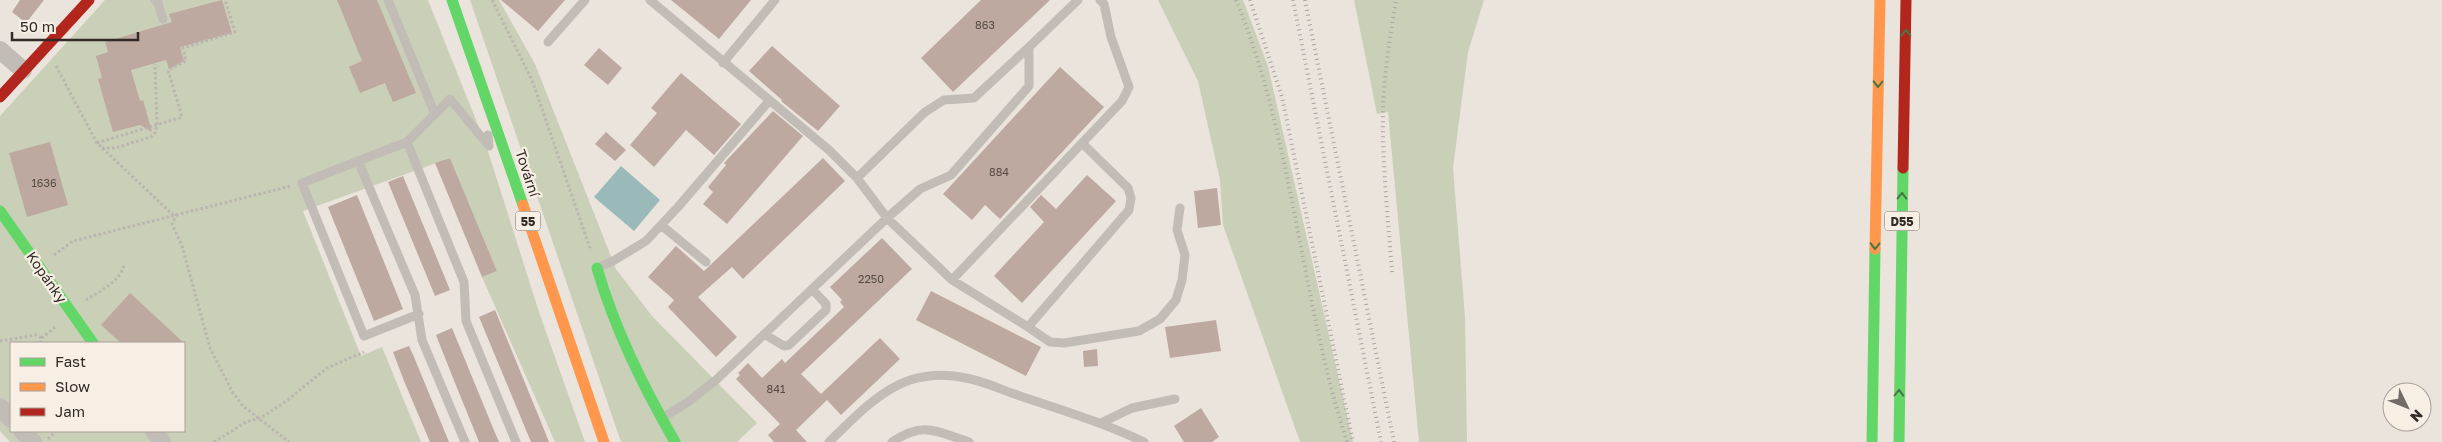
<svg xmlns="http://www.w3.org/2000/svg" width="2442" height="442" viewBox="0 0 2442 442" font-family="'Golos Text',sans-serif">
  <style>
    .green { fill: #cacfb8; fill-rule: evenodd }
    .water { fill: #9ab9b9 }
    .building { fill: #bda99f }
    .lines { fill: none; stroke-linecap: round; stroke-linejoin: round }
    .path { stroke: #bbb5af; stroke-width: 3; stroke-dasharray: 2.5 2.5; stroke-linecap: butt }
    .lane { stroke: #c2bcb7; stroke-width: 9 }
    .street { stroke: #c2bcb7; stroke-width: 18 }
    .fast { stroke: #63d668; stroke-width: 11 }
    .slow { stroke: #ff974d; stroke-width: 11 }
    .jam { stroke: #b3261e; stroke-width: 11 }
    .rail { stroke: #aaa5a1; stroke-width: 4; stroke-dasharray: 1 4; stroke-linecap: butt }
    .oneway { stroke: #487744 }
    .labels { text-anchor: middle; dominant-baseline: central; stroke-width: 4.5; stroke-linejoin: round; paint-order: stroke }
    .number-label { font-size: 11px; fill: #554a44 }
    .shield { fill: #f7efe3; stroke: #6d655f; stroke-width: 1 }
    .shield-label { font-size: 12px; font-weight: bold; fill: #322a26 }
    .street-label { font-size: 14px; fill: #322a26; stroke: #f7efe3 }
  </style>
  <rect width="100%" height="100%" fill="#eae4dd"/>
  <!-- green -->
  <path class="green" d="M105 0H428L486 145 539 312 585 442H555L482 277 497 271 450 158 303 211 361 356 382 347 421 442H10L0 431V116ZM11 343H184V431H11Z
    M470 0H499L535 64 616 269 652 316 757 423 737 442H621Z
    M1158 0H1243L1268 66 1353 442H1300L1223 225 1220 180 1198 81Z
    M1354 0H1484L1468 52 1453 168 1465 317 1467 442H1419L1388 112 1377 114Z"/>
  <!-- water -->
  <path class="water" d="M621 166 660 200 634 231 594 197Z"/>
  <!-- building -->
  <path class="building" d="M20 0H44L26 23 12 12Z
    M222 0 232 33 180 47 184 61 169 69 166 60 131 70 140 101 143 100 152 132 140 125 113 132 98 79 102 78 96 56 108 52 105 42 172 22 169 14Z
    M337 0H377L416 93 393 102 385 83 360 93 349 67 362 61Z
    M501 0H565L538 31Z
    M671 0H751L719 39Z
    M981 0H1050L953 92 921 58Z
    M772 46 840 106 818 131 781 101 782 100 749 71Z
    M599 48 622 68 608 85 584 65Z
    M1060 67 1104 107 1000 219 985 205 972 220 943 194Z
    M681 73 741 124 714 155 686 130 654 167 630 145 657 113 651 108Z
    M773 111 803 136 727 224 703 204 713 192 708 187 726 165 724 163Z
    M606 132 626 150 615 161 595 144Z
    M50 142 68 205 27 217 9 153Z
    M450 158 497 271 482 277 435 163Z
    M823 158 845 181 743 279 732 267 698 297 737 337 716 357 668 307 674 300 648 277 676 246 704 271Z
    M1087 175 1116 201 1022 303 994 276 1044 222 1030 207 1041 195 1056 209Z
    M403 176 450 290 435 296 388 182Z
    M1217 188 1221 225 1198 228 1194 191Z
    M357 195 403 309 374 321 328 207Z
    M882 238 912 269 801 374 821 394 880 338 900 359 841 415 827 400 796 430 807 442H774L768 435 780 424 736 379 740 375 738 373 748 363 762 378 782 359 785 363 844 307 840 302 842 300 830 287Z
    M931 291 1041 347 1026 376 916 320Z
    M130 293 184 343H121L101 325Z
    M495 310 539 417 549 442H531L479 317Z
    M1216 320 1221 351 1170 358 1165 327Z
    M452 328 493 428 499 442H479L453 378 436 335Z
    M409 346 414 357 449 442H430L404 381 393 352Z
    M1097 349 1098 366 1084 367 1083 351Z
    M1201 408 1219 437 1212 442H1184L1174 426Z"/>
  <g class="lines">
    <!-- path -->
    <path class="path" d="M492 0 532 80 591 251
      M56 66 97 143 173 215
      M97 143 182 117 168 70 186 61 183 48 235 32 225 0
      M102 148H115L151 137 155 133 157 125 155 64
      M177 214 172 224 182 246 210 348 233 393 243 406 289 442
      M54 255 73 241 291 186
      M86 300C100 291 120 282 124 265
      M0 341 36 335 42 338
      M40 343 42 338 55 327
      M48 439 56 431
      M214 442 246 422 262 417 285 402 327 368 364 352"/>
    <!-- lane -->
    <path class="lane" d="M155 0 158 3 163 19
      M388 0 435 114
      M650 0 829 150 857 178 887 218 952 280 1028 327 1129 210 1131 198 1128 188 1082 143
      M548 42 585 0
      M723 63 775 0
      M407 142 464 282 466 321 516 442
      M358 161 415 295 422 340 465 442
      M857 178 925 112 944 100 974 98 1029 47
      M661 225 706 262
      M597 268 613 261 646 241 678 207 769 101
      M952 280 1122 101 1129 87 1111 37 1104 4 1100 0
      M419 314 364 336 302 183 407 142 450 99 489 146 488 135
      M1028 327 1050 342 1064 343 1139 331 1160 319 1176 300 1182 280 1185 255 1177 230 1180 208
      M764 334 784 346 789 345 826 310V304L812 289
      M664 417 688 402 716 380 887 218 920 189 951 175 1029 86V47L1078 0
      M1101 423 1132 408 1175 399
      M829 442C852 420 878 391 910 380 927 375 948 374 966 378 984 381 1002 390 1020 396 1062 410 1104 423 1144 442
      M892 442C924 421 935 431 969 442"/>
    <!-- street -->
    <path class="street" d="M0 50 23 70
      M0 407 11 419
      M22 431 33 442
      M154 431 162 442"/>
    <!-- fast -->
    <path class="fast" d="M452 0 523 205
      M0 211 93 343
      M597 268C615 330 643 386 675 442
      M1872 442 1875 249
      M1899 442 1903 168"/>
    <!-- slow -->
    <path class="slow" d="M523 205 604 442
      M1875 249 1880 0"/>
    <!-- jam -->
    <path class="jam" d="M0 97 89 0
      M1903 168 1906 0"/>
    <!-- rail -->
    <path class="rail" d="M1236 0C1294 141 1300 297 1347 442
      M1250 0 1282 97 1353 442
      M1293 0 1381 442
      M1305 0 1394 442
      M1392 272C1388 218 1382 164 1383 111 1384 73 1390 37 1396 0"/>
  </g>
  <!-- one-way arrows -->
  <defs><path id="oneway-chevron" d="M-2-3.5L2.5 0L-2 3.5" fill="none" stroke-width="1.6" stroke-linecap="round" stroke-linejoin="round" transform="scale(1.25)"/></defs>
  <g class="oneway">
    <use href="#oneway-chevron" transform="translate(1906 33) rotate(-89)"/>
    <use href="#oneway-chevron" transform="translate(1878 84) rotate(91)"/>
    <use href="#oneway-chevron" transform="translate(1902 196) rotate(-89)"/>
    <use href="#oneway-chevron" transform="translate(1875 246) rotate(91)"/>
    <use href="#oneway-chevron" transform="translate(1899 393) rotate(-89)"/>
  </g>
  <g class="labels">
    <!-- number labels -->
    <g class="number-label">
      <text x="985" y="24">863</text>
      <text x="999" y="171">884</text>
      <text x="44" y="182">1636</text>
      <text x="871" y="278">2250</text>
      <text x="776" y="388">841</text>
    </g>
    <!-- shield labels -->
    <g class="shield">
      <rect x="515.5" y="211.5" width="25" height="19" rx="4"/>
      <rect x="1884.5" y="211.5" width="35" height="19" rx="4"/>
    </g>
    <g class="shield-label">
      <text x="528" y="221">55</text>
      <text x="1902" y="221">D55</text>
    </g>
    <!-- street labels -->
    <g class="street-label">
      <text transform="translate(528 173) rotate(72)">Tovární</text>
      <text transform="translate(47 277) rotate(55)">Kopánky</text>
    </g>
  </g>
  <!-- legend -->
  <rect x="10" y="342" width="175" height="90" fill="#f7efe3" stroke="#a8a097"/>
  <rect x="20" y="358" width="25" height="8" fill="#63d668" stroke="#a8a097"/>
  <text x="55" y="367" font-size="15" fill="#322a26">Fast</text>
  <rect x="20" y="383" width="25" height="8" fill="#ff974d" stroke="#a8a097"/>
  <text x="55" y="392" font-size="15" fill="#322a26">Slow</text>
  <rect x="20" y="408" width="25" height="8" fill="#b3261e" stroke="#a8a097"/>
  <text x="55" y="417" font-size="15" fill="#322a26">Jam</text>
  <!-- north arrow -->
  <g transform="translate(2407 407) rotate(133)"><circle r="24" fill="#f7efe3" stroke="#a8a097"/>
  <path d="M0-4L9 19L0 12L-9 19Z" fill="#726b66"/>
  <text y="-8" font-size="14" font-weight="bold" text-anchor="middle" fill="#322a26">N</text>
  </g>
  <!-- scale -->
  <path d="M12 32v8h126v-8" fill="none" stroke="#322a26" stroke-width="2.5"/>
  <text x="20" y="32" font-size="15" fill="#322a26" stroke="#f7efe3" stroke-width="4" paint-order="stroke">50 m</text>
</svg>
